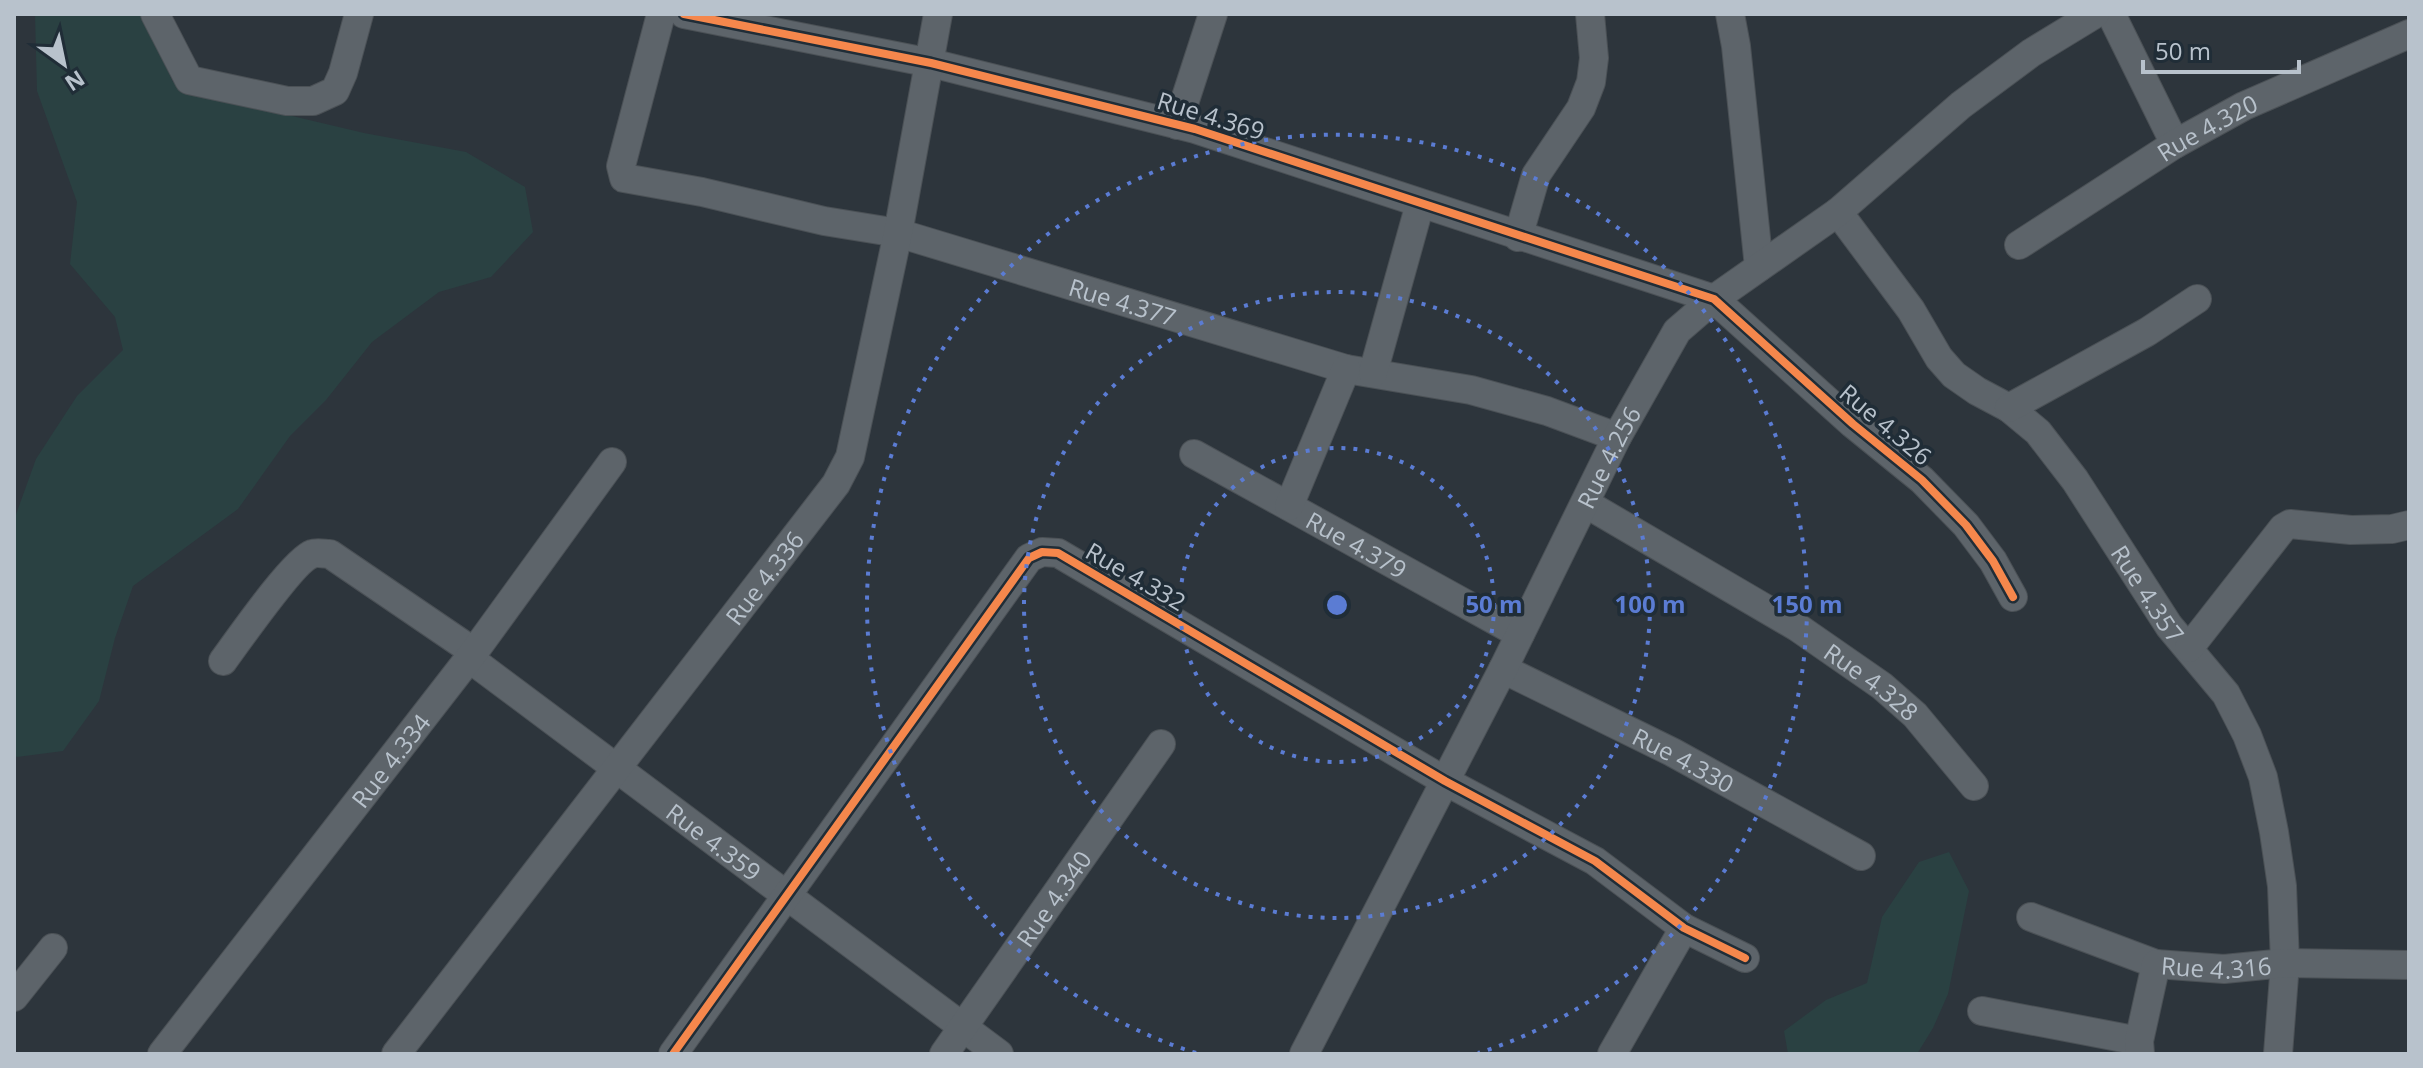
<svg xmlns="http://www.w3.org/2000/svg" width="2423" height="1068" viewBox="0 0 2423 1068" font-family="'Open Sans',sans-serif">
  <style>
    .green { fill: #2a4142 }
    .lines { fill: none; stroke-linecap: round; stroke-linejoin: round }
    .minor-casing { stroke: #4b5156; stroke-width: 30 }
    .minor { stroke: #5d646a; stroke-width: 28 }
    .cycleway-casing { stroke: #202d37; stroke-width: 13 }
    .cycleway { stroke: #f5874c; stroke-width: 8 }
    .ring { fill: none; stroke: #5b7cd3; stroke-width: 4; stroke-dasharray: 4 8 }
    .labels { text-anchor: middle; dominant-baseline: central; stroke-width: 7; stroke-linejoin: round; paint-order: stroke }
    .street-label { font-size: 24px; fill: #b8c2cc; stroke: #202d37 }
    .centre { fill: #5b7cd3; stroke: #202d37; stroke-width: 4 }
    .ring-label { font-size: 24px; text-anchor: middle; font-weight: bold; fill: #5b7cd3; stroke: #202d37; stroke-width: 7; stroke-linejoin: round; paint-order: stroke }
  </style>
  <rect width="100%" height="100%" fill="#2d353c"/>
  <!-- green -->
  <path class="green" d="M35 14H141L173 82 220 99 364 133 466 152 525 187 533 232 491 277 439 292 372 342 326 400 290 436 238 509 133 586 115 638 99 701 63 751 17 757 14 755V520L36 459 77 396 123 350 115 317 70 264 77 202 37 91Z
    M1949 852 1969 891 1948 994 1933 1028 1917 1054H1788L1784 1031 1826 1000 1867 983 1882 917 1919 862Z"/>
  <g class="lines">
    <defs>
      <g id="minor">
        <path d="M155 14 189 80 287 101H313L335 91 343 73 359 14"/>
        <path id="s1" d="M661 14 621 166 624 178 702 192 824 221 898 233 1346 369 1471 390 1547 411 1617 437"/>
        <path d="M684 14 931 63 1195 129 1714 299 1853 424 1922 480 1966 525 1993 561 2013 597"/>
        <path d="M1730 14 1736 46 1759 267"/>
        <path d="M2111 14 2175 144"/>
        <path d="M1177 125 1213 14"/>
        <path id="s2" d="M1838 212 1911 310 1939 358 1954 375 1977 391 2009 408 2038 432 2075 480 2169 626 2226 694 2247 735 2263 777 2274 832 2282 886 2285 963 2278 1054"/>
        <path d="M1518 237 1536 175 1581 108 1591 82 1594 58 1590 14"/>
        <path id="s3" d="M2019 245 2175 144 2244 106 2409 34"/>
        <path d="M1373 373 1420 204"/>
        <path d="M2009 408 2147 332 2197 299"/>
        <path id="s4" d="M1194 454 1520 634"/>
        <path id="s5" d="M1585 503 1797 627 1882 686 1915 715 1974 786"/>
        <path d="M1289 506 1346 369"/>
        <path d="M2189 648 2283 528 2290 524 2351 530 2392 529 2409 525"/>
        <path id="s6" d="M469 658 999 1054"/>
        <path d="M223 661C237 642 294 560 312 554 317 552 325 554 330 554L474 652"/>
        <path id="s7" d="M1503 669 1672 752 1861 856"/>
        <path id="s8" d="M2031 917 2156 964 2224 969 2285 963 2409 965"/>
        <path d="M14 997 53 948"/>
        <path d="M1982 1011 2139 1041"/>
        <path id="s9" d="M162 1054 474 652 612 462"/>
        <path id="s10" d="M396 1054 836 484 850 457 898 233 938 14"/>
        <path d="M673 1054 1029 558 1042 552 1058 553 1445 781 1595 861 1684 928 1745 958"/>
        <path id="s11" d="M944 1054 1161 744"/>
        <path id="s12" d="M1304 1054 1503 669 1617 437 1677 331 1714 299 1838 212 1961 105 2031 53 2095 14"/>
        <path d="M1612 1054 1684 928"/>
        <path d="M2140 1054 2139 1041 2156 964"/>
      </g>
    </defs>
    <!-- minor casing -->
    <use href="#minor" class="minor-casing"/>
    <!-- minor -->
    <use href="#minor" class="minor"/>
    <defs>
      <path id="cycleway" d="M684 14 931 63 1195 129 1714 299 1853 424 1922 480 1966 525 1993 561 2013 597
        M673 1054 1029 558 1042 552 1058 553 1445 781 1595 861 1684 928 1745 958"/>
    </defs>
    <!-- cycleway casing -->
    <use href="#cycleway" class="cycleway-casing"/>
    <!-- cycleway -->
    <use href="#cycleway" class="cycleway"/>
  </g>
  <!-- distance rings -->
  <g class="ring">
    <circle cx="1337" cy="605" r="157"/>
    <circle cx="1337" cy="605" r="313"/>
    <path d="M1196 1053A470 470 0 1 1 1478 1053"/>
  </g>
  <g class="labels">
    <!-- street labels -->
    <g class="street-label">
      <text transform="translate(1211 115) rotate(17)">Rue 4.369</text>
      <text stroke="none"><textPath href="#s3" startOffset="222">Rue 4.320</textPath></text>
      <text stroke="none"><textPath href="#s1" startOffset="684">Rue 4.377</textPath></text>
      <text transform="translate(1886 424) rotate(40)">Rue 4.326</text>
      <text stroke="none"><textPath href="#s12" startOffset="670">Rue 4.256</textPath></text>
      <text stroke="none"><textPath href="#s4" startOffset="186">Rue 4.379</textPath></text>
      <text transform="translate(1136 576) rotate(30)">Rue 4.332</text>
      <text stroke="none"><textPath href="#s10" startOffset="602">Rue 4.336</textPath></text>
      <text stroke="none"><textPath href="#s2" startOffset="498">Rue 4.357</textPath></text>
      <text stroke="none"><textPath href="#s5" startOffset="338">Rue 4.328</textPath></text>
      <text stroke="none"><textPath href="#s9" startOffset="372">Rue 4.334</textPath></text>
      <text stroke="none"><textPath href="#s7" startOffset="202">Rue 4.330</textPath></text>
      <text stroke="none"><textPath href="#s6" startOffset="306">Rue 4.359</textPath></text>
      <text stroke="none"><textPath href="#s11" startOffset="190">Rue 4.340</textPath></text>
      <text stroke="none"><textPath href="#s8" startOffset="194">Rue 4.316</textPath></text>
    </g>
  </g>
  <circle cx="1337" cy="605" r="12" class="centre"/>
  <g class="ring-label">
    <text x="1494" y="613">50 m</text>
    <text x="1650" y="613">100 m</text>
    <text x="1807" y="613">150 m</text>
  </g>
  <!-- border -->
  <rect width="2423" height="1068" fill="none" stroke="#b8c2cc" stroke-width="32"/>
  <!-- north arrow -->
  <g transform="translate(64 64) rotate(147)" stroke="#202d37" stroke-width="6" paint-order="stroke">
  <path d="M0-6L14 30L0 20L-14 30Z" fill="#b8c2cc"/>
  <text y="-12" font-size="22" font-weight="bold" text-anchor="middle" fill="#b8c2cc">N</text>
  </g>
  <!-- scale -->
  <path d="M2143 60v12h156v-12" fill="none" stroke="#b8c2cc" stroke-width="4"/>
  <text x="2155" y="60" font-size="24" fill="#b8c2cc" stroke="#202d37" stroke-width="6" paint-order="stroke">50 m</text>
</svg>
